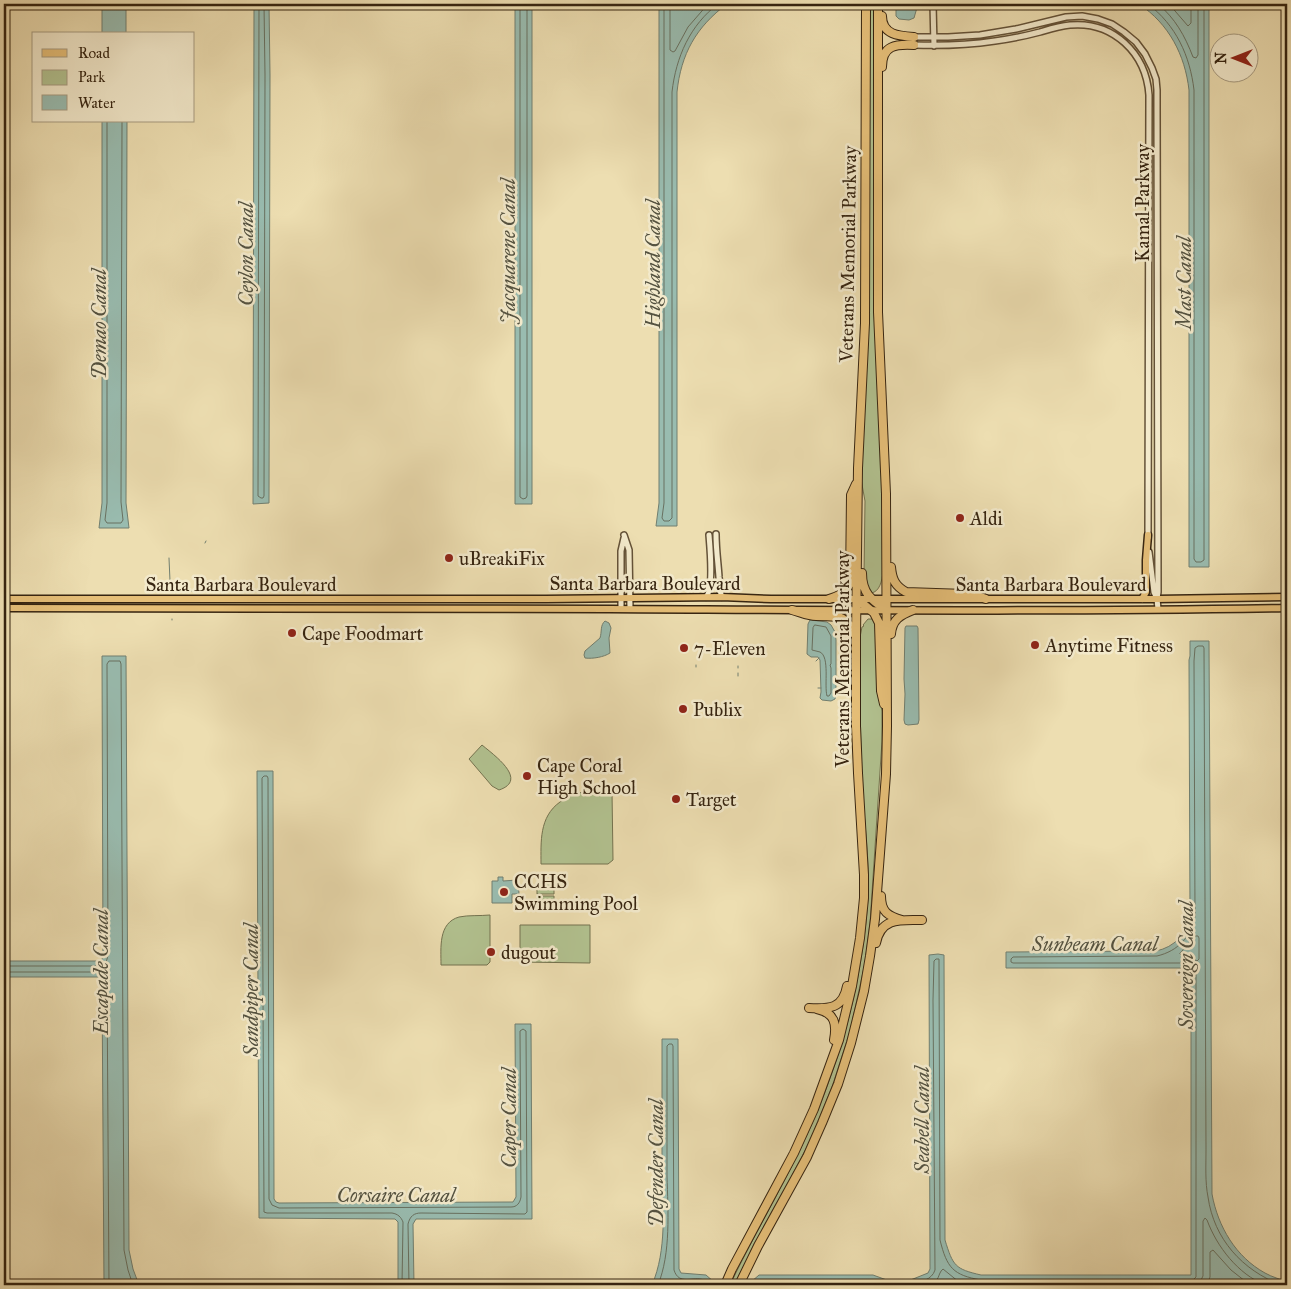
<svg xmlns="http://www.w3.org/2000/svg" width="1291" height="1289" viewBox="0 0 1291 1289" font-family="'IM FELL Great Primer',serif">
  <style>
    .green { fill: #b2c290; stroke: #747350 }
    .water { fill: #99bcb0; stroke: #717f70 }
    .lines { fill: none; stroke-linecap: round; stroke-linejoin: round }
    .shore { stroke: #687060; stroke-width: 1 }
    .stream { stroke: #717f70; stroke-width: 1 }
    .minor-casing { stroke: #645238; stroke-width: 8 }
    .major-casing { stroke: #362410; stroke-width: 9 }
    .highway-casing { stroke: #362410; stroke-width: 10 }
    .minor { stroke: #f3eacc; stroke-width: 5 }
    .major { stroke: #e6bf78; stroke-width: 6 }
    .highway { stroke: #e6bf78; stroke-width: 8 }
    .poi-dot { fill: #8f2418; stroke: #f3eacc; stroke-width: 2 }
    .labels { text-anchor: middle; dominant-baseline: central; stroke-width: 5; stroke-linejoin: round; paint-order: stroke }
    .street-label { font-size: 19px; fill: #362410; stroke: #f3eacc }
    .poi-label { font-size: 19px; fill: #362410; stroke: #f3eacc; text-anchor: start }
    .water-label { font-size: 20px; font-style: italic; fill: #545240; stroke: #f3eacc }
  </style>
  <rect width="100%" height="100%" fill="#eddeb1"/>
  <filter id="stains"><feTurbulence type="fractalNoise" baseFrequency=".004" numOctaves="4"/><feColorMatrix values="0 0 0 0 .2 0 0 0 0 .09 0 0 0 0 .02 0 0 0 .5 -.17"/></filter>
  <radialGradient id="worn" r=".72"><stop offset=".6" stop-color="#630" stop-opacity="0"/><stop offset="1" stop-color="#630" stop-opacity=".3"/></radialGradient>
  <!-- green -->
  <path class="green" d="M869 4H874V309L882 480 883 572C882 580 880 592 871 593L864 578 865 501 861 479 869 320Z
    M868 619H873L877 625 878 691 882 711V741L870 923 865 963 850 1031 832 1087 811 1139 735 1285H730C763 1216 805 1151 830 1078 851 1021 864 959 868 898 870 860 864 822 862 785 860 736 860 686 860 637L862 627 864 626 863 625Z
    M482 745C494 755 529 780 499 790L492 786 469 759Z
    M585 792H612L613 860 608 864H541C541 842 539 817 560 802 568 796 576 793 585 792Z
    M537 883H554V894H537Z
    M537 896H554V906L537 907Z
    M490 915V962L487 965H441C441 948 438 923 459 917 468 915 480 916 490 915Z
    M520 925H590V963L520 962Z"/>
  <!-- water -->
  <path class="water" d="M102 4H126V34H102Z
    M254 4H269L270 75 269 503 253 504Z
    M515 4H532V504H515Z
    M659 4H727C696 27 681 54 677 92V526H656L659 503Z
    M896 4H918L914 18 909 20 899 19 896 16Z
    M1139 4H1209V567H1189V90C1185 55 1169 24 1139 4Z
    M102 121H127L126 503 129 528H99L102 503Z
    M810 620 827 622 831 625 835 632 836 640V694L835 699 831 701 822 700 820 698 821 692 820 660 818 657H811L807 654 808 624Z
    M605 621 609 623 611 628 609 638 610 653C604 657 593 659 585 658L584 655 585 651 600 638C602 632 600 625 605 621Z
    M906 626H917L918 628 919 720 918 724 908 725 905 724 904 720 905 694 904 679 905 628Z
    M1190 641H1209L1212 1194C1218 1227 1236 1257 1265 1273 1272 1277 1280 1279 1287 1282V1285H652C667 1250 663 1208 662 1171 662 1127 662 1083 662 1039H678L679 1269 681 1273 706 1275 714 1282H751L759 1275H873L895 1283H903L928 1273 930 1269 929 955 938 954 944 955 945 1240C953 1266 955 1269 981 1275H1191V972L1186 968H1006V952L1156 951C1175 947 1186 934 1190 916L1189 660 1190 656Z
    M102 656H126L129 1250 133 1269 139 1285H104L102 980 101 978 98 977H4V961H99L103 958Z
    M257 771H273L274 1199 276 1202 279 1203 513 1202 516 1197 515 1024H531L532 1219H416L413 1224 414 1285H398V1222L395 1219 259 1218Z
    M498 877H503V881L518 880 519 894H512V903H492V881H498Z"/>
  <g class="lines">
    <!-- shore -->
    <path class="shore" d="M259 4 258 496 261 498H263L264 496 265 75 264 4
      M520 4V497L523 499 526 498 527 496V4
      M664 4V503L662 518 664 521H669L672 518V92C676 57 690 25 718 4
      M670 4V50L673 52 675 51 688 27 708 4
      M1148 4C1176 25 1190 56 1194 90V559L1196 562H1201L1204 560V4
      M1158 4C1175 18 1185 36 1193 57L1196 58 1198 55V4
      M1169 4 1188 26 1191 23V4
      M107 121V503L105 520 107 523H121L123 520 121 502 122 121
      M815 625 826 627 831 636V664L830 665 831 668V693L829 696H827C824 685 830 657 820 652 817 651 815 651 812 650L813 628Z
      M1195 936H1198L1199 938V959L1197 961 1190 957 1182 956 1180 954Z
      M4 966H99C105 965 107 961 108 955L107 664 109 661H120L121 664 124 1250 128 1270 133 1285
      M4 972H98L103 974 107 979 109 1285
      M402 1285 403 1222C401 1217 398 1214 392 1213H267L264 1212 262 778 264 776H267L268 778 269 1199 272 1205 279 1208 511 1207C517 1207 520 1203 521 1197L520 1031 523 1029 526 1031 527 1212 525 1214 421 1213C414 1213 410 1216 408 1224L409 1285
      M658 1285C671 1253 668 1211 667 1176 667 1133 667 1090 667 1046L669 1044H672L673 1046 674 1270C679 1286 693 1276 704 1280 705 1280 710 1285 711 1285
      M756 1285 762 1280H872L887 1285
      M911 1285C920 1282 932 1280 935 1270L933 1000 934 961 936 959H939V961L940 1240C947 1268 953 1275 981 1280H1193L1196 1277V972C1195 968 1191 964 1186 963H1013L1011 962V959L1013 957 1157 956C1178 951 1191 937 1195 916L1194 661 1195 648 1198 646H1203L1204 648 1206 1150C1206 1166 1205 1182 1208 1197 1214 1239 1242 1270 1281 1285
      M929 1285C941 1281 937 1274 943 1269L959 1282 974 1285
      M1196 1285 1200 1282 1203 1276V1221L1205 1218 1207 1220C1217 1247 1238 1274 1265 1285
      M1207 1285 1210 1277V1252L1213 1250 1231 1270 1250 1285"/>
    <!-- stream -->
    <path class="stream" d="M205 543 206 541
      M169 558 170 581
      M211 585V587
      M213 588V587
      M214 590H215
      M185 591H209
      M172 619V620
      M816 661 819 658
      M696 665V667
      M738 666V668
      M738 676V673
      M818 688H821"/>
    <defs>
      <path id="minor" d="M933 4 934 46
        M914 37H948L980 35 1016 29 1066 17 1082 16 1098 19 1112 24 1124 32 1136 42 1145 54 1152 68 1156 79 1157 90V109L1158 592 1157 599
        M914 45C941 46 968 45 995 41 1010 39 1025 36 1040 32 1050 29 1059 26 1070 25 1113 21 1146 53 1149 95L1148 538
        M716 534C716 549 718 562 719 577 720 584 719 591 722 597
        M624 535 629 550 630 609
        M1149 552 1154 592 1157 599 1158 609
        M706 597C714 589 710 547 709 535
        M621 609V551L624 538"/>
      <path id="major" d="M4 599H546L722 597 771 599H1157L1287 597
        M1142 599 1146 592V560L1148 535
        M4 608C206 608 408 608 610 609 836 610 1062 612 1287 608"/>
      <path id="highway" d="M882 16C882 35 899 36 914 37
        M882 67C882 45 896 44 914 45
        M891 567C892 579 895 586 906 592L966 594H972L986 599
        M862 573C862 593 871 600 887 610
        M829 599C839 596 845 593 850 583L851 495 856 484
        M857 599 874 613 879 623 881 691 884 704
        M792 610C800 612 808 616 816 616 837 617 844 612 855 635
        M891 634C892 620 900 615 913 610
        M881 896C881 912 888 916 902 920
        M876 943C881 917 901 920 922 920
        M809 1008C829 1009 843 1009 847 986
        M817 1009C835 1013 837 1024 834 1040
        M725 1285 732 1269 794 1153 814 1109 839 1040 852 986 860 938 864 898V875L858 773 856 726V638L858 468 865 323 866 4
        M739 1285 758 1246 807 1157 822 1123 838 1084 851 1043 864 991 870 956 875 919 886 774 887 726 886 494 878 312V4"/>
    </defs>
    <!-- minor casing -->
    <use href="#minor" class="minor-casing"/>
    <!-- major casing -->
    <use href="#major" class="major-casing"/>
    <!-- highway casing -->
    <use href="#highway" class="highway-casing"/>
    <!-- minor -->
    <use href="#minor" class="minor"/>
    <!-- major -->
    <use href="#major" class="major"/>
    <!-- highway -->
    <use href="#highway" class="highway"/>
  </g>
  <!-- markers -->
  <g class="poi-dot">
    <circle cx="960" cy="518" r="5"/>
    <circle cx="449" cy="558" r="5"/>
    <circle cx="292" cy="633" r="5"/>
    <circle cx="1035" cy="645" r="5"/>
    <circle cx="684" cy="648" r="5"/>
    <circle cx="683" cy="709" r="5"/>
    <circle cx="527" cy="776" r="5"/>
    <circle cx="676" cy="799" r="5"/>
    <circle cx="504" cy="892" r="5"/>
    <circle cx="491" cy="952" r="5"/>
  </g>
  <g class="labels">
    <!-- street labels -->
    <g class="street-label">
      <text transform="translate(1142 203) rotate(-90)">Kamal Parkway</text>
      <text transform="translate(848 254) rotate(-89)">Veterans Memorial Parkway</text>
      <text x="645" y="583">Santa Barbara Boulevard</text>
      <text x="241" y="584">Santa Barbara Boulevard</text>
      <text x="1051" y="584">Santa Barbara Boulevard</text>
      <text transform="translate(842 659) rotate(-90)">Veterans Memorial Parkway</text>
    </g>
    <!-- poi labels -->
    <g class="poi-label">
      <text x="970" y="518">Aldi</text>
      <text x="459" y="558">uBreakiFix</text>
      <text x="302" y="633">Cape Foodmart</text>
      <text x="1045" y="645">Anytime Fitness</text>
      <text x="694" y="648">7-Eleven</text>
      <text x="693" y="709">Publix</text>
      <text x="537" y="765">Cape Coral<tspan x="537" dy="22">High School</tspan></text>
      <text x="686" y="799">Target</text>
      <text x="514" y="881">CCHS<tspan x="514" dy="22">Swimming Pool</tspan></text>
      <text x="501" y="952">dugout</text>
    </g>
    <!-- water labels -->
    <g class="water-label">
      <text transform="translate(508 251) rotate(-90)">Jacquarene Canal</text>
      <text transform="translate(246 254) rotate(-90)">Ceylon Canal</text>
      <text transform="translate(653 264) rotate(-90)">Highland Canal</text>
      <text transform="translate(1184 283) rotate(-90)">Mast Canal</text>
      <text transform="translate(99 324) rotate(-90)">Demao Canal</text>
      <text x="1095" y="944">Sunbeam Canal</text>
      <text transform="translate(1186 965) rotate(-90)">Sovereign Canal</text>
      <text transform="translate(101 972) rotate(-90)">Escapade Canal</text>
      <text transform="translate(251 990) rotate(-90)">Sandpiper Canal</text>
      <text transform="translate(509 1118) rotate(-90)">Caper Canal</text>
      <text transform="translate(922 1120) rotate(-90)">Seabell Canal</text>
      <text transform="translate(656 1163) rotate(-90)">Defender Canal</text>
      <text x="396" y="1195">Corsaire Canal</text>
    </g>
  </g>
  <!-- margin -->
  <rect width="1291" height="1289" fill="none" stroke="#eddeb1" stroke-width="20"/>
  <rect x="5" y="5" width="1281" height="1279" fill="none" stroke="#362410" stroke-width="2.5"/>
  <rect x="10" y="10" width="1271" height="1269" fill="none" stroke="#362410"/>
  <!-- legend -->
  <rect x="32" y="32" width="162" height="90" fill="#f3eacc" stroke="#a79b81"/>
  <rect x="42" y="49" width="25" height="8" fill="#e6bf78" stroke="#a79b81"/>
  <text x="78" y="58" font-size="15" fill="#362410">Road</text>
  <rect x="42" y="70" width="25" height="15" fill="#b2c290" stroke="#a79b81"/>
  <text x="78" y="82" font-size="15" fill="#362410">Park</text>
  <rect x="42" y="95" width="25" height="15" fill="#99bcb0" stroke="#a79b81"/>
  <text x="78" y="108" font-size="15" fill="#362410">Water</text>
  <!-- north arrow -->
  <g transform="translate(1234 58) rotate(270)"><circle r="24" fill="#f3eacc" stroke="#a79b81"/>
  <path d="M0-4L9 19L0 12L-9 19Z" fill="#8f2418"/>
  <text y="-8" font-size="14" font-weight="bold" text-anchor="middle" fill="#362410">N</text>
  </g>
  <rect width="100%" height="100%" filter="url(#stains)"/>
  <rect width="100%" height="100%" fill="url(#worn)"/>
</svg>
